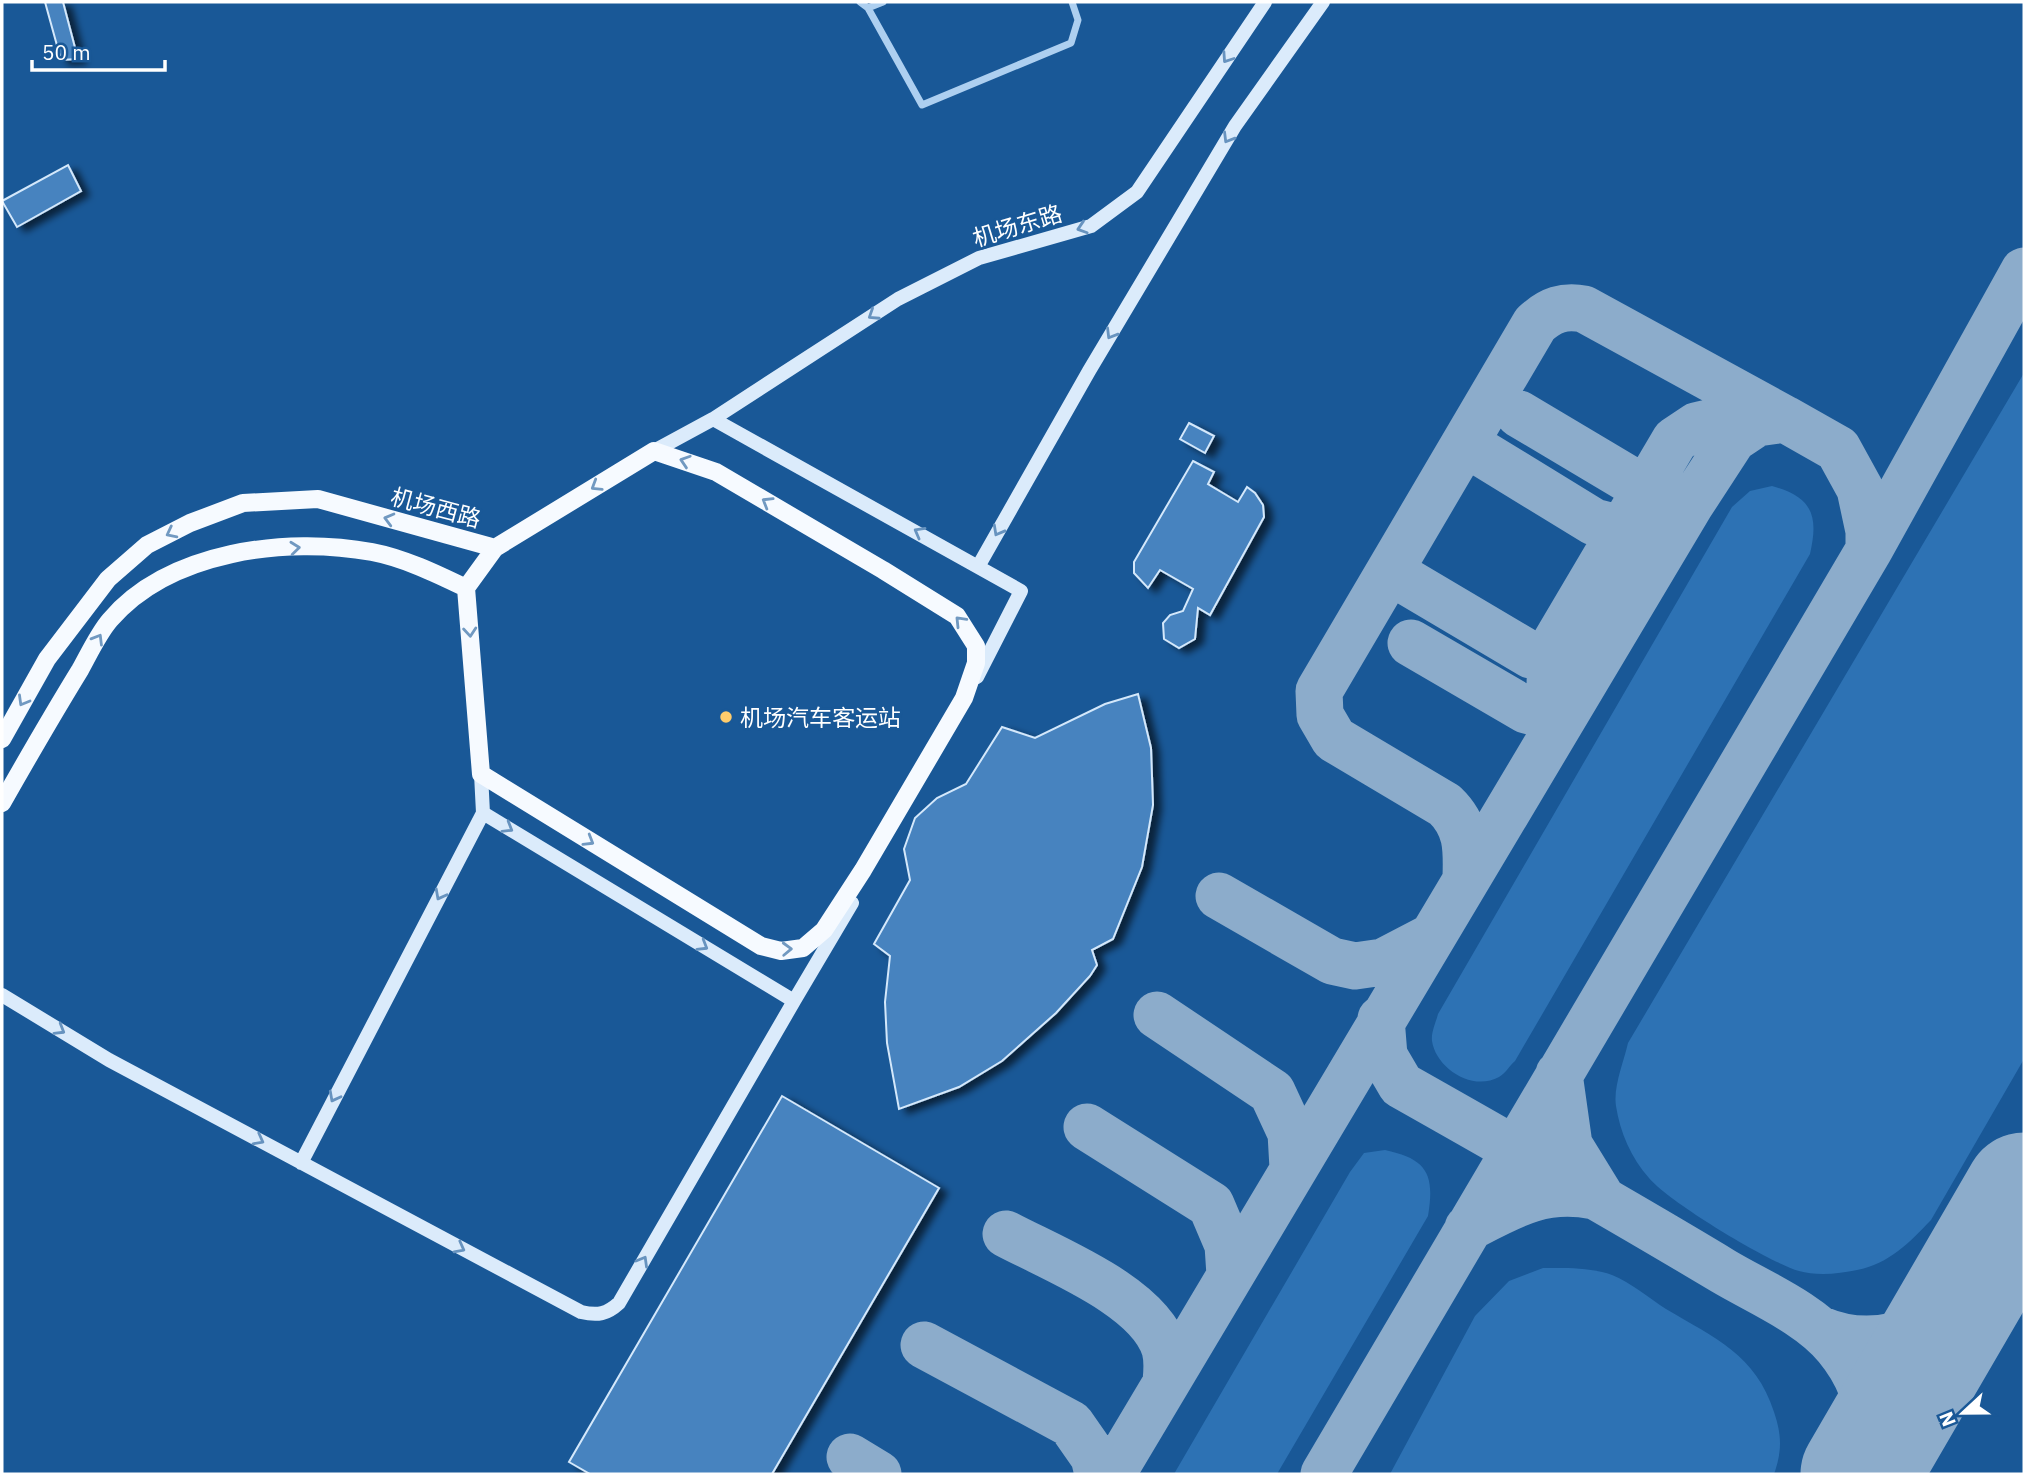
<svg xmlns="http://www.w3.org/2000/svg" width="2026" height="1476" viewBox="0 0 2026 1476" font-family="'IBM Plex Sans','Noto Sans SC',sans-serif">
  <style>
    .green { fill: #2d72b4 }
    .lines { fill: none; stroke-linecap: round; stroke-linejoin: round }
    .taxiway { stroke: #8caccb; stroke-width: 47 }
    .runway { stroke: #8caccb; stroke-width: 119 }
    .building { fill: #4683bf; stroke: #d4e8fb; stroke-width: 2; filter: url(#shadow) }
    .street { stroke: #adcff0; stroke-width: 7 }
    .secondary { stroke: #dbebfb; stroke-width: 14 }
    .primary { stroke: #f6faff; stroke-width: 18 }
    .oneway { stroke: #6793bf }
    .oneway2 { stroke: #7199c1 }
    .poi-dot { fill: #ffcc6c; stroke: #195897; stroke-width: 2.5 }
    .labels { text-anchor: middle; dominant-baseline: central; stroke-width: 5; stroke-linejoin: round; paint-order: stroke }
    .street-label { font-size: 23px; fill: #fff; stroke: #195897 }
    .poi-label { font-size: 23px; fill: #fff; stroke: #195897; text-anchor: start }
  </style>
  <defs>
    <filter id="shadow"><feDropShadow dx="8" dy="4.5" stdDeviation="3.5" flood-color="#0009"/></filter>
  </defs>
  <rect width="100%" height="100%" fill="#195897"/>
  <!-- green -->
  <path class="green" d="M2024 373V1059L1931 1220C1910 1242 1889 1264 1857 1270 1839 1274 1816 1276 1799 1271 1768 1262 1669 1202 1649 1178 1631 1158 1620 1132 1616 1106 1613 1087 1624 1061 1628 1043Z
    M1772 486C1812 497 1819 515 1810 554L1515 1061C1510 1065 1505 1074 1499 1077 1472 1092 1436 1068 1432 1041 1431 1032 1436 1022 1438 1014L1732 507 1750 491Z
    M1385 1150C1427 1159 1435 1174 1428 1216L1277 1474H1174L1350 1172 1364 1153Z
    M1543 1268C1565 1268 1590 1267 1612 1275 1630 1282 1649 1298 1666 1309 1715 1338 1756 1355 1774 1412 1782 1436 1782 1451 1774 1474H1390L1475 1316 1509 1281Z"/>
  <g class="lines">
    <!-- taxiway -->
    <path class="taxiway" d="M1519 414 1645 489 1662 495H1676
      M1478 451 1594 522 1621 529 1651 522
      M1406 581 1531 655H1550L1581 646
      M1411 643 1526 710 1542 714 1568 708
      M1557 726 1550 685 1551 650 1675 440 1696 426 1730 418
      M1466 877C1467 848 1467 826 1445 805L1334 739 1320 715 1319 691 1535 324C1550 310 1564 305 1584 309L1785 419
      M1219 896 1332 961 1355 966 1383 962 1431 937
      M1157 1015 1272 1092 1291 1133 1293 1168
      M1381 1019 1384 1056 1401 1085C1509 1146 1617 1207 1723 1271 1760 1293 1809 1313 1837 1347 1866 1382 1876 1422 1866 1465
      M1559 1074 1569 1145 1601 1197
      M1087 1127 1211 1205 1228 1245 1230 1275
      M1468 1228C1512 1205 1543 1186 1594 1196
      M1006 1234C1053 1259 1149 1296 1165 1349 1168 1360 1167 1372 1166 1382
      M1819 1329C1870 1351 1921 1335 1962 1300
      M924 1345 1071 1424 1094 1457 1098 1474
      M850 1457 878 1474
      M1112 1474 1690 505 1733 439 1757 423 1785 419 1838 449 1860 489 1869 531V550
      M1324 1474 1869 550 2024 271"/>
    <!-- runway -->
    <path class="runway" d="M1860 1474 2024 1192"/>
  </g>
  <!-- building -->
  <path class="building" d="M45 2H63L78 59 61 60Z
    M68 165 81 191 17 227 2 201Z
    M1189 423 1214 436 1205 453 1180 439Z
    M1193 461 1214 472 1208 484 1238 502 1247 487 1255 493 1263 505 1264 517 1210 615 1198 608 1195 639 1179 648 1164 639 1163 623 1170 615 1183 611 1193 589 1160 570 1148 588 1134 573V562Z
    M1138 694 1151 748 1153 805 1142 867 1113 939 1092 950 1097 965 1090 976 1056 1013 1002 1061 959 1087 899 1109 887 1043 885 1002 890 956 874 944 910 880 904 849 915 818 937 798 966 784 1002 727 1035 738 1105 704Z
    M782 1096 939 1188 772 1474H590L569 1462Z"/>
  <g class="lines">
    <!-- street -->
    <path class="street" d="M860 2 868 8 922 105 1071 43 1078 20 1072 2
      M868 8 883 2"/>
    <!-- secondary -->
    <path class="secondary" d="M713 419 898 299 979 258 1091 226 1137 192 1265 2
      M654 451 713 419 1021 591 977 677
      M979 565 1089 371 1235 126 1323 2
      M481 774 483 813 794 1001 852 903
      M2 995 109 1060 581 1312C598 1316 607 1314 619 1303L794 1001
      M301 1163 483 813"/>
    <!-- primary -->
    <path class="primary" d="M2 739 47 659 108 579 147 545 190 523 243 503 318 499 495 548 654 451 716 472 883 570 957 616 976 646V663L964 698 863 870 824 930 803 948 781 951 761 946 481 774 466 588 495 548
      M2 803C27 759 53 714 80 670 89 654 98 634 110 620 169 551 287 536 372 552 404 558 437 574 466 588"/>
  </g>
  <!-- one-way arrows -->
  <defs><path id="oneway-chevron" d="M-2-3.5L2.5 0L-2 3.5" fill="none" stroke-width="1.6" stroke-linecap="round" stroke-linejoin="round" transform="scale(1.75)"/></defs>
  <g class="oneway">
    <use href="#oneway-chevron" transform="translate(1227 58) rotate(124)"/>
    <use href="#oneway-chevron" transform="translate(1228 138) rotate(121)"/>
    <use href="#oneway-chevron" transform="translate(1082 228) rotate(162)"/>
    <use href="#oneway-chevron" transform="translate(873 315) rotate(147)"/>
    <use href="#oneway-chevron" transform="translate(1111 334) rotate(121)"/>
    <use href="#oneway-chevron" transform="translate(998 531) rotate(119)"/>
    <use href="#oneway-chevron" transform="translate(919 532) rotate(-151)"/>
    <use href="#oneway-chevron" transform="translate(508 828) rotate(31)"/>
    <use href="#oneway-chevron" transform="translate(440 895) rotate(118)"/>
    <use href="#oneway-chevron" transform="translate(703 946) rotate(31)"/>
    <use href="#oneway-chevron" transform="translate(60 1030) rotate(31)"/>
    <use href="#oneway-chevron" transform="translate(334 1097) rotate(118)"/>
    <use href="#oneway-chevron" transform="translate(259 1140) rotate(28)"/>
    <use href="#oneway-chevron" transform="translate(460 1248) rotate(28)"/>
    <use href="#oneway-chevron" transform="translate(643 1261) rotate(-60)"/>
  </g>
  <g class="oneway2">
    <use href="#oneway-chevron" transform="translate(685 461) rotate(-162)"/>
    <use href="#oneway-chevron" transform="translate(596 486) rotate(148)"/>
    <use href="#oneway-chevron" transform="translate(767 502) rotate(-149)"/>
    <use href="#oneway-chevron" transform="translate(389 519) rotate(-165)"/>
    <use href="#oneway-chevron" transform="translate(171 533) rotate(153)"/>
    <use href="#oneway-chevron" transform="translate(295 548) rotate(-6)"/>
    <use href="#oneway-chevron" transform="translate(960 621) rotate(-134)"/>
    <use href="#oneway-chevron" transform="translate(470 632) rotate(85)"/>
    <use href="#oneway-chevron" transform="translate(98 639) rotate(-59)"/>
    <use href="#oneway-chevron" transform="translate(23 701) rotate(120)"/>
    <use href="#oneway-chevron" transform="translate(589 841) rotate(31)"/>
    <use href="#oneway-chevron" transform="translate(787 949) rotate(-2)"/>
  </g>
  <!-- markers -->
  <circle class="poi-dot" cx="726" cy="717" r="7"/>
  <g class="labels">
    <!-- street labels -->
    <g class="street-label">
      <text transform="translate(1017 225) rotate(-17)">机场东路</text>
      <text transform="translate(436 507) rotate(15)">机场西路</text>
    </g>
    <!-- poi labels -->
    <g class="poi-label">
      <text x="740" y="717">机场汽车客运站</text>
    </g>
  </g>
  <!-- border -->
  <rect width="2026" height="1476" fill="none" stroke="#ffffff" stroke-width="7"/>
  <!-- north arrow -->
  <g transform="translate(1963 1413) rotate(248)" stroke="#195897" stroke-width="5" paint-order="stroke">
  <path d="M0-5L12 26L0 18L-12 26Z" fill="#ffffff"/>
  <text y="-10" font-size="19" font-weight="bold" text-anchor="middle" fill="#ffffff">N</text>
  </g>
  <!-- scale -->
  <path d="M32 60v10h133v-10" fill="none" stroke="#ffffff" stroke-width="3.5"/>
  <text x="42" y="60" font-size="21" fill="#ffffff" stroke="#195897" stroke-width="5" paint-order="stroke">50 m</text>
</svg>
